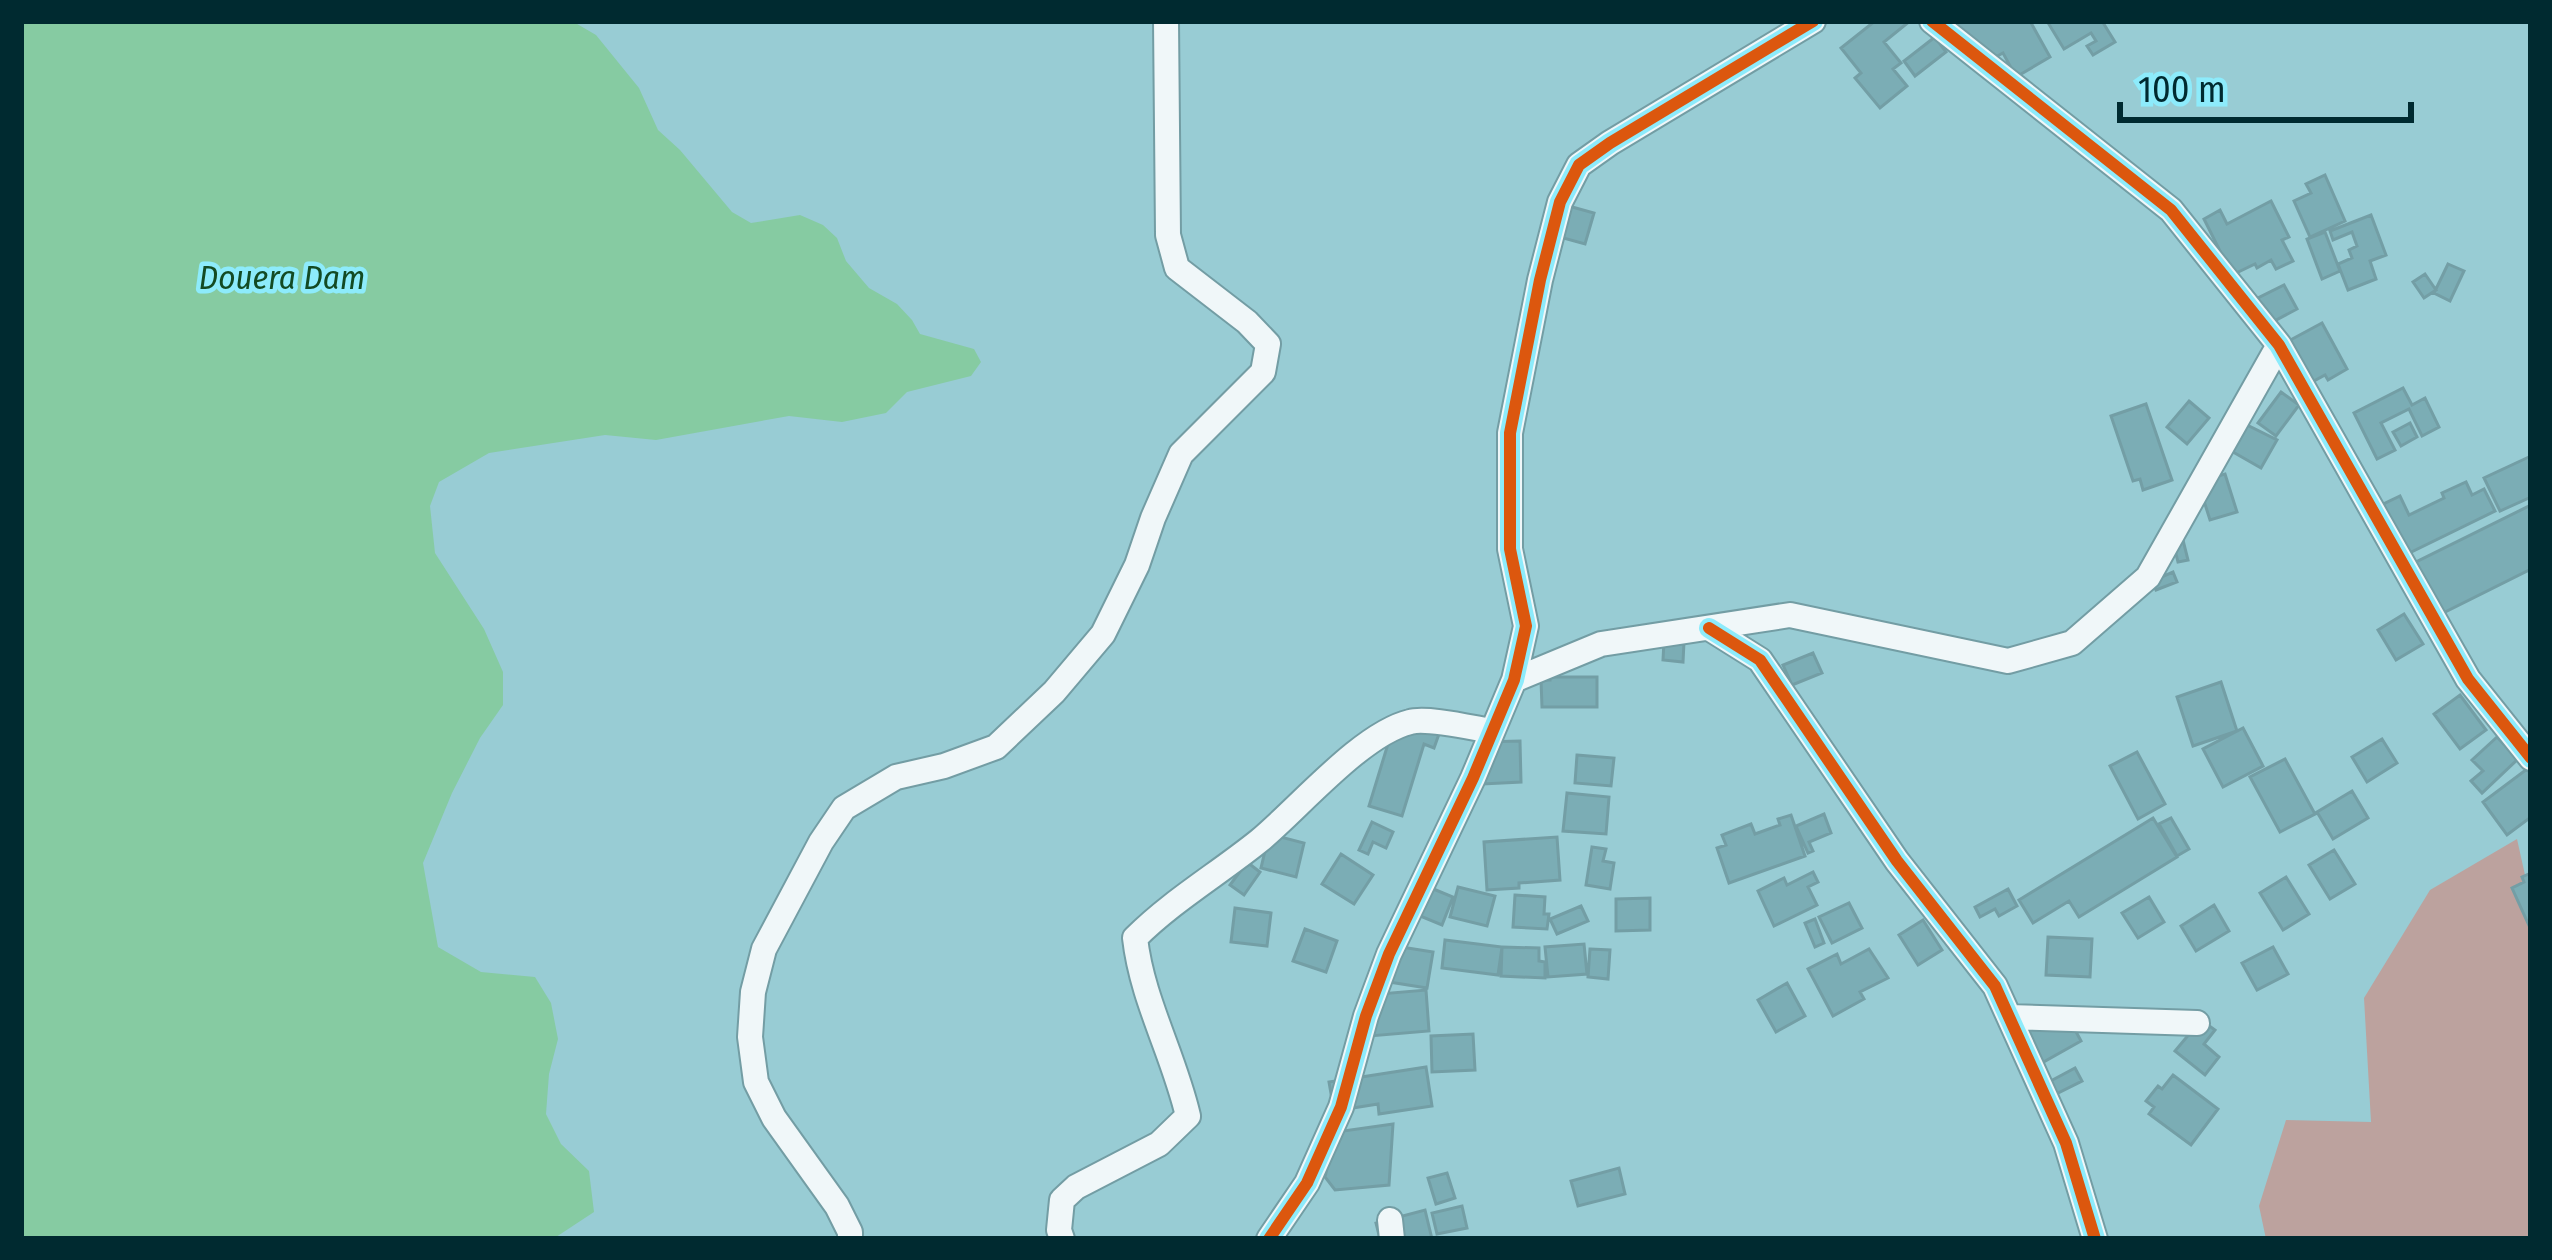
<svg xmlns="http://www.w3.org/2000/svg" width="2552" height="1260" viewBox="0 0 2552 1260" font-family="'Fira Sans Condensed',sans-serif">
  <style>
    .forest { fill: #bca29e }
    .water { fill: #86cba2 }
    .building { fill: #7badb5; stroke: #739ea5; stroke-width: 3 }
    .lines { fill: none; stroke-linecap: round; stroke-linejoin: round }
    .minor-casing { stroke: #739da4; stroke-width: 28 }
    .minor { stroke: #f0f7f9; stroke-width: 24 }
    .cycleway-casing { stroke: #8debfb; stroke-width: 20 }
    .cycleway { stroke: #dc570e; stroke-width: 12 }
    .labels { text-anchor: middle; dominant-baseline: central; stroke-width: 9; stroke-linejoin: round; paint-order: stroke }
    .water-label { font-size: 33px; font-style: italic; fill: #134a23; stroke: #8debfb }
  </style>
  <rect width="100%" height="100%" fill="#98ccd4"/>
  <!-- forest -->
  <path class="forest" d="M2517 839 2531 902V1239H2266L2259 1206 2286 1120 2371 1122 2364 998 2430 890Z"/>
  <!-- water -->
  <path class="water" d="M21 21H572L596 35 639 88 658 130 680 150 732 212 751 223 800 215 823 225 837 238 846 261 869 288 897 304 912 320 920 334 974 349 981 362 971 376 907 392 886 413 842 422 789 416 656 440 605 435 489 453 439 482 430 506 435 553 484 629 503 672V705L480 738 452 793 423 863 438 947 481 972 535 977 551 1003 558 1039 549 1074 546 1114 561 1144 589 1171 594 1212 553 1239H21Z"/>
  <!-- building -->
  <path class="building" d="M1875 21H1910L1884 42 1901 63 1893 69 1907 86 1880 108 1855 78 1861 73 1841 48Z
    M1952 21H2030L2050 57 2016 77 2003 53 1990 60 1971 55Z
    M2047 21H2102L2115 42 2093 55 2087 46 2096 41 2091 33 2064 49Z
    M1935 37 1946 52 1915 76 1904 61Z
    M2325 175 2345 221 2310 237 2294 201 2311 193 2306 184Z
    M2271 201 2289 237 2282 240 2293 261 2276 269 2271 260 2257 268 2255 264 2232 275 2204 219 2220 210 2227 224Z
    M1565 205 1594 213 1585 244 1556 236Z
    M2371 215 2386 255 2370 261 2376 279 2348 290 2338 264 2352 258 2349 250 2357 246 2352 232 2333 240 2330 231Z
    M2325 232 2340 271 2322 279 2307 239Z
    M2448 264 2464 271 2450 301 2434 293Z
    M2425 274 2436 290 2424 298 2413 282Z
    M2284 285 2297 309 2265 326 2252 301Z
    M2322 323 2347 369 2328 380 2325 375 2312 382 2283 344Z
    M2403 388 2412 405 2425 398 2439 427 2422 436 2409 409 2381 423 2395 450 2377 459 2354 413Z
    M2281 392 2299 405 2276 436 2258 423Z
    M2189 401 2209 418 2187 444 2167 427Z
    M2146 404 2172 480 2143 490 2140 479 2133 481 2111 416Z
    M2233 418 2277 440 2261 468 2219 444Z
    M2410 423 2417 437 2401 446 2393 432Z
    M2531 456V497L2500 511 2484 478Z
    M2225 474 2237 512 2210 520 2198 482Z
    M2466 482 2472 495 2484 489 2495 511 2397 559 2373 509 2400 496 2409 515 2444 498 2442 493Z
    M2531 505V569L2435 617 2406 567Z
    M2183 540 2188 560 2178 562 2173 542Z
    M2173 572 2177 582 2156 590 2152 581Z
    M2404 614 2423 644 2396 660 2378 630Z
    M1664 641 1684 642 1683 662 1663 660Z
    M1813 653 1822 673 1792 685 1783 665Z
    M1550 677H1597V707H1542L1541 680H1550Z
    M2221 682 2237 731 2193 746 2177 697Z
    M2460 695 2486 730 2460 749 2434 714Z
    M1395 721 1439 734 1434 748 1424 744 1402 816 1369 806Z
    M2243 728 2263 766 2223 787 2203 749Z
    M2497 737 2518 759 2482 793 2471 781 2483 771 2472 760Z
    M2382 739 2397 763 2367 782 2352 757Z
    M1520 741 1521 782 1483 784 1482 742Z
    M2137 752 2165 804 2138 819 2110 766Z
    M1577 755 1614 758 1611 786 1575 783Z
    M2285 759 2315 814 2280 832 2250 777Z
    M2527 769 2531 774V817L2507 835 2483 802Z
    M2352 791 2368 818 2333 839 2317 812Z
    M1567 793 1609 797 1606 834 1563 831Z
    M1824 814 1831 833 1809 842 1813 851 1808 853 1796 826Z
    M1791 815 1805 856 1729 883 1717 848 1726 845 1722 835 1751 824 1755 834 1780 825 1778 819Z
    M2153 818 2177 857 2079 917 2069 901 2033 923 2019 900Z
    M2171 818 2189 849 2177 856 2159 824Z
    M1372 822 1393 832 1386 848 1373 842 1368 854 1359 850Z
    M1269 834 1304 843 1296 877 1261 868Z
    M1557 837 1560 880 1519 883V888L1487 890 1484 842Z
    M1592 847 1606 849 1603 861 1614 863 1610 889 1586 885Z
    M2334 850 2355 884 2330 899 2309 865Z
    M1341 854 1373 875 1354 904 1322 884Z
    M1247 862 1260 872 1244 895 1230 885Z
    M1813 872 1818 882 1808 887 1817 905 1774 926 1758 891 1784 878 1787 885Z
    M2531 873V930L2512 888 2524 882 2522 877Z
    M2286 877 2309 914 2283 930 2260 893Z
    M1458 887 1495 896 1487 926 1450 917Z
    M1431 888 1453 897 1442 925 1420 916Z
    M2008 889 2017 906 1999 916 1995 909 1980 917 1975 907Z
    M1515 895 1545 897 1544 914H1549L1547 929 1513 927Z
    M2149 897 2164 922 2138 938 2122 913Z
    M1650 898V930L1616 931V899Z
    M1849 903 1862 928 1832 943 1819 917Z
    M2214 905 2229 931 2196 951 2181 926Z
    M1581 906 1588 921 1557 934 1550 919Z
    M1235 908 1271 913 1267 946 1231 942Z
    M1815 919 1824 943 1815 947 1805 923Z
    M1923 920 1942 950 1918 965 1899 935Z
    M1305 929 1337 941 1326 972 1293 961Z
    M2048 937 2092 939 2090 977 2046 975Z
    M1445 940 1502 947 1498 975 1442 968Z
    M1584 944 1587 974 1548 977 1545 947Z
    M1395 946 1433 952 1427 988 1389 982Z
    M1502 947 1539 948V961L1545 962V978L1501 976Z
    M2273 947 2288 974 2257 990 2242 963Z
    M1590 949 1610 950 1608 979 1588 977Z
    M1869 949 1888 978 1860 992 1864 999 1833 1016 1808 969 1837 954 1841 964Z
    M1787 983 1805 1016 1776 1032 1758 1000Z
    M1426 990 1429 1031 1370 1036 1367 995Z
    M2065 1011 2081 1041 2031 1069 2024 1033Z
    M2201 1020 2215 1030 2204 1044 2219 1057 2205 1075 2175 1051Z
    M1473 1034 1475 1070 1432 1072 1431 1036Z
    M1426 1067 1432 1106 1379 1114 1378 1104 1334 1111 1329 1082Z
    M2075 1068 2082 1081 2052 1096 2045 1084Z
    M2173 1075 2218 1109 2191 1145 2149 1114 2154 1107 2146 1101 2158 1086 2162 1089Z
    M1393 1124 1389 1185 1335 1190 1325 1177 1336 1132Z
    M1619 1168 1625 1194 1578 1206 1571 1181Z
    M1447 1173 1455 1198 1436 1204 1428 1178Z
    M1462 1206 1467 1228 1437 1234 1432 1213Z
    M1425 1210 1432 1239H1380L1376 1223Z"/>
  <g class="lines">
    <defs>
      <path id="minor" d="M1932 21 2171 210 2279 345 2468 679 2531 758
        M1709 628 1760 660 1897 861 1995 986 2066 1143 2095 1239
        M1514 680 1601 644 1790 615 2008 661 2072 643 2148 577 2279 345
        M2009 1017 2197 1023
        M1390 1220 1392 1239
        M850 1239V1232L837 1206 774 1118 756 1082 750 1037 753 992 764 949 821 842 844 808 896 777 944 766 996 747 1054 692 1103 634 1137 565 1153 518 1181 454 1263 372 1268 344 1247 322 1177 268 1168 235 1166 21
        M1062 1239 1059 1230 1062 1200 1076 1187 1159 1144 1188 1116C1174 1055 1142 1000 1135 938 1172 901 1218 874 1259 841 1299 808 1361 734 1410 722 1426 717 1473 728 1492 731
        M1269 1239 1307 1183 1341 1107 1366 1016 1389 954 1473 778 1514 680 1526 626 1510 549V433L1540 280 1560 202 1579 165 1610 143 1813 21"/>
    </defs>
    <!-- minor casing -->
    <use href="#minor" class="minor-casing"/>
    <!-- minor -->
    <use href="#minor" class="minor"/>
    <defs>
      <path id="cycleway" d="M1932 21 2171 210 2279 345 2468 679 2531 758
        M1709 628 1760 660 1897 861 1995 986 2066 1143 2095 1239
        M1269 1239 1307 1183 1341 1107 1366 1016 1389 954 1473 778 1514 680 1526 626 1510 549V433L1540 280 1560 202 1579 165 1610 143 1813 21"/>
    </defs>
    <!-- cycleway casing -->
    <use href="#cycleway" class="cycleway-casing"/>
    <!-- cycleway -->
    <use href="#cycleway" class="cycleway"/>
  </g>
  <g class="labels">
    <!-- water labels -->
    <g class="water-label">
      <text x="282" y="278">Douera Dam</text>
    </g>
  </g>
  <!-- border -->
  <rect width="2552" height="1260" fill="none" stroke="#002a30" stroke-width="48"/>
  <!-- scale -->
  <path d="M2120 102v18h291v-18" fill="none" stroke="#002a30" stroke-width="6"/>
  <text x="2138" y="102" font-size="36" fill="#002a30" stroke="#8debfb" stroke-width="9" paint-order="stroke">100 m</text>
</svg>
